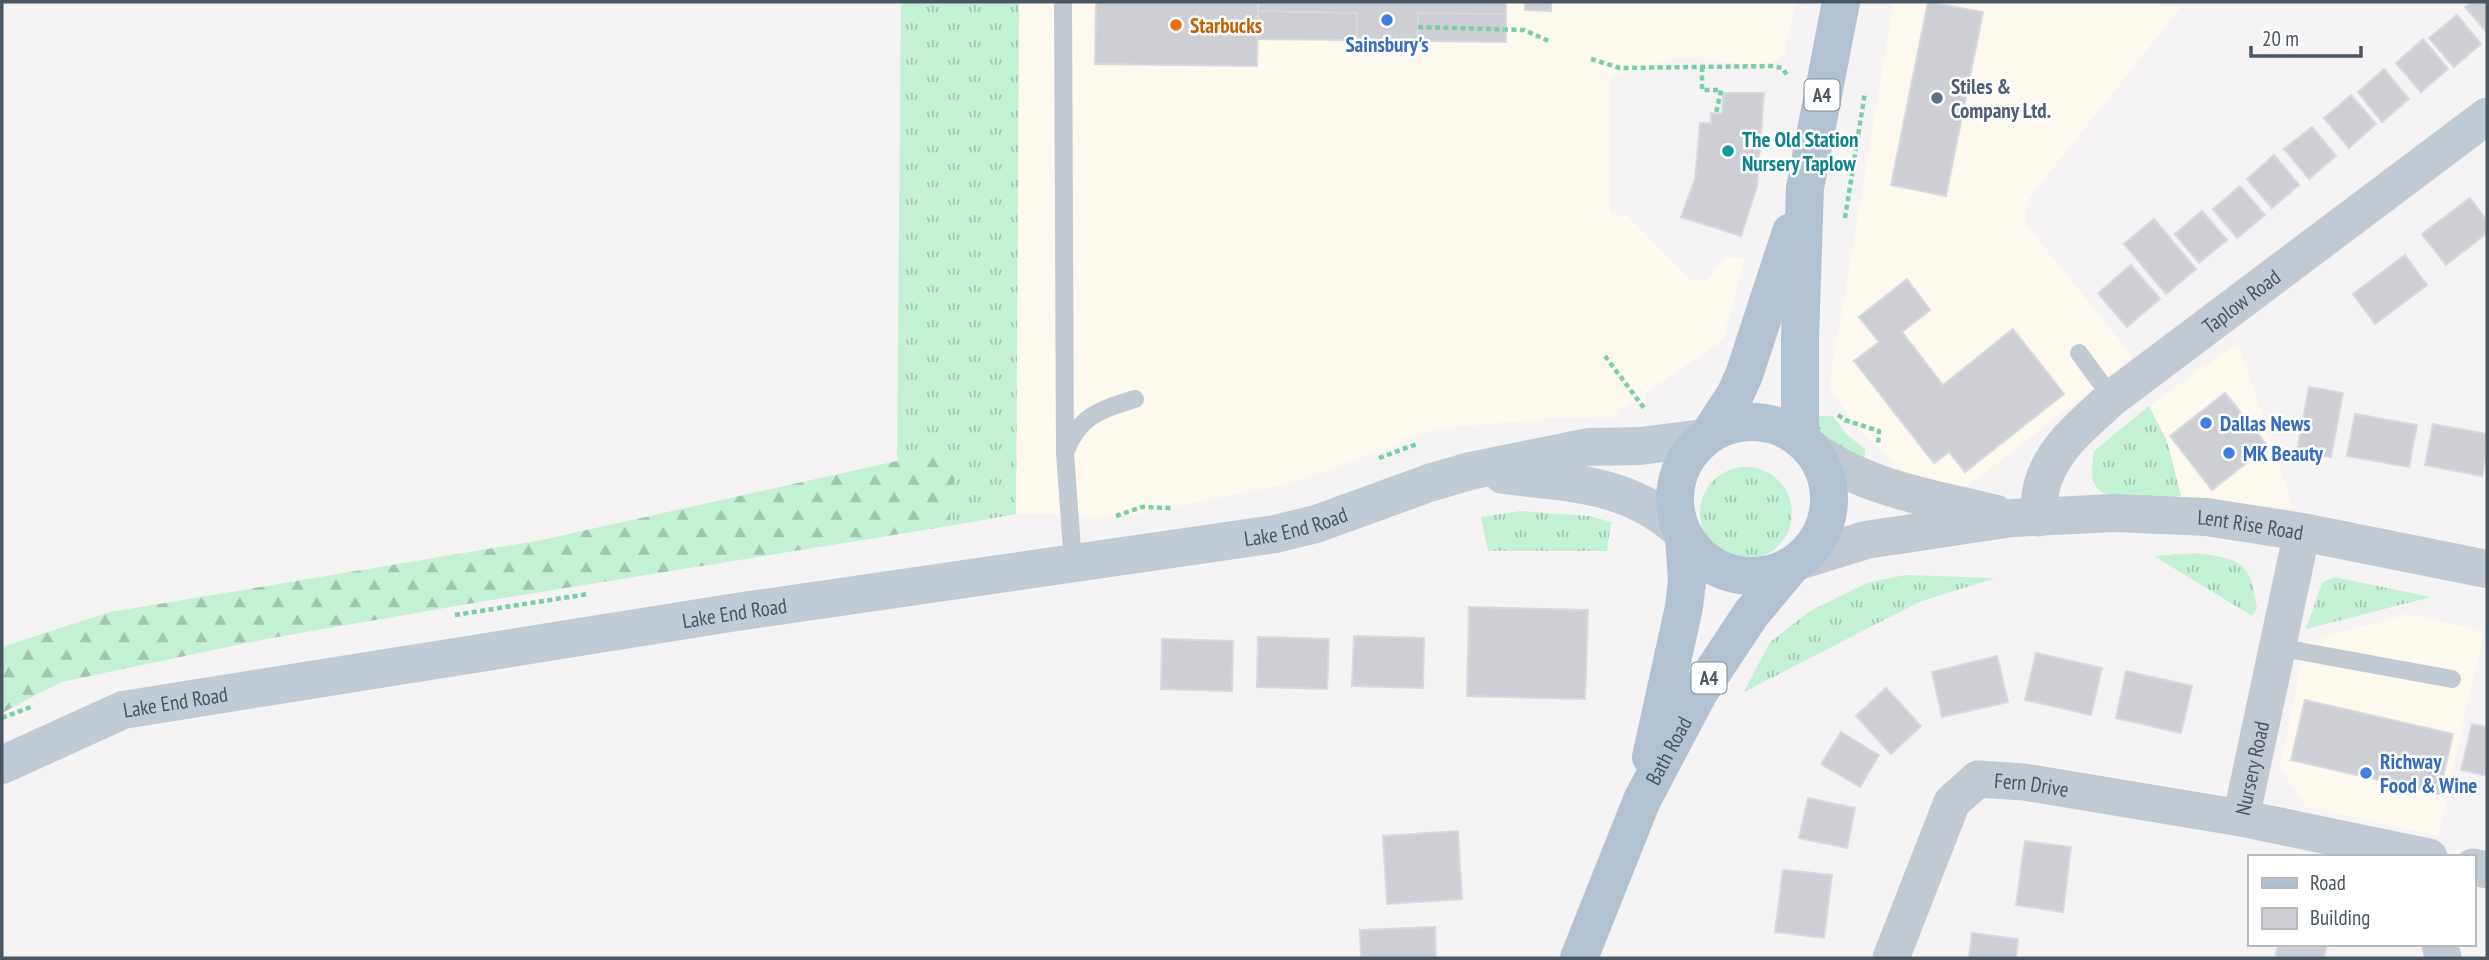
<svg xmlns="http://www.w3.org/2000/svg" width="2489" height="960" viewBox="0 0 2489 960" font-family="'PT Sans Narrow',sans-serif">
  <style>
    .commercial { fill: #fdf9ef }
    .grass { fill: url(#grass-tufts) }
    .forest { fill: url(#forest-firs) }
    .building { fill: #cdcfd5; stroke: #d7d9de; stroke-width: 2 }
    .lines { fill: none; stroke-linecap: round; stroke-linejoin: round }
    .path { stroke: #7ad0a6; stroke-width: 4.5; stroke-dasharray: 5 3.5; stroke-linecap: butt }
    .service { stroke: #c1cad2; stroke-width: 18 }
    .minor { stroke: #c1cad2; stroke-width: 37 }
    .tertiary { stroke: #c1cad2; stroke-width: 38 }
    .secondary { stroke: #c1cbd6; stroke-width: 38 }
    .primary { stroke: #b3c2d1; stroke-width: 38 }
    .shop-dot { fill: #3f7fe0; stroke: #fff; stroke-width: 2.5 }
    .food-dot { fill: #e8710a; stroke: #fff; stroke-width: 2.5 }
    .service-dot { fill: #5c6f8a; stroke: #fff; stroke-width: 2.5 }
    .culture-dot { fill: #0f9aa8; stroke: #fff; stroke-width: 2.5 }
    .labels { text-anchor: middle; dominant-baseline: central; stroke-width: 5; stroke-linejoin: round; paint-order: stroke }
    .shield { fill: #fff; stroke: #808990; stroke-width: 2 }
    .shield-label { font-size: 19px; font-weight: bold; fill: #4a5661 }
    .food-label { font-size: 21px; font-weight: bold; fill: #c56008; stroke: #fff; text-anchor: start }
    .shop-label { font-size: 21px; font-weight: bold; fill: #366cbe; stroke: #fff; text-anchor: start }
    .service-label { font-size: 21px; font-weight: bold; fill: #4e5e75; stroke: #fff; text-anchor: start }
    .culture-label { font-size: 21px; font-weight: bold; fill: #0d838f; stroke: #fff; text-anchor: start }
    .street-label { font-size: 21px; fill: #4a5661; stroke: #fff }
  </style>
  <defs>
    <pattern id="grass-tufts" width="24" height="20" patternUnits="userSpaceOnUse" patternTransform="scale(1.75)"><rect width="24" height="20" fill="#c3f1d5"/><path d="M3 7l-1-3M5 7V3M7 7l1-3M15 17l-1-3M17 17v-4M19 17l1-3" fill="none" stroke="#a0c6b0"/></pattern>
    <pattern id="forest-firs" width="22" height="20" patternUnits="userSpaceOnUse" patternTransform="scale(1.75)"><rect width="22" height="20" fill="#c3f1d5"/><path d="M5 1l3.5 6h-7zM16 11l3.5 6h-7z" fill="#a0c6b0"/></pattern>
  </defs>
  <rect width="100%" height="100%" fill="#f5f3f3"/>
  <!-- commercial -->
  <path class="commercial" d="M1019 2H1795L1785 55 1766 66 1680 57 1610 78V214L1628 216 1690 279 1706 281 1726 257 1744 258 1723 340 1646 393 1644 403 1632 401 1621 407 1616 417 1554 418 1436 429 1297 482 1125 516 1016 514Z
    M1894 2H2142L2180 8 2028 200 2025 223 2133 357 1964 489 1907 474 1856 427 1829 386Z
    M2238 343 2294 509 2181 496 2167 441 2149 406Z
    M2407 614 2484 631 2438 836 2306 807 2280 767 2306 642Z"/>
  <!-- grass -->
  <path class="grass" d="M901 2H1019L1016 514 949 526 957 456 897 461Z
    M2149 406 2167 441 2181 496C2163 498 2147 498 2129 498 2094 496 2088 485 2094 451Z
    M1814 416H1833L1845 433 1865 449 1863 473 1821 443Z
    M1700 513a46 46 0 1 1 92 0a46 46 0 1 1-92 0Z
    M1521 511 1589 516 1611 522 1607 551H1488L1481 517Z
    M2196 553C2241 560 2250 559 2257 608L2252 616 2154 556Z
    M1905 575 1995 578 1919 602 1744 692 1770 642 1810 611 1867 583Z
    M2334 577 2431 597 2306 629 2322 583Z"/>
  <!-- forest -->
  <path class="forest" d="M957 456 949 526 485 601 266 639 61 682 2 713V647L110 612 542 540 897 461Z"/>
  <!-- building -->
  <path class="building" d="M1096 2H1258L1257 66 1095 64Z
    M1258 2H1506V14L1418 13V41L1357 40V13L1258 11Z
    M1525 2H1551V11L1525 10Z
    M1928 2 1983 12 1946 196 1891 185Z
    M2471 2H2487V33L2465 7Z
    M1258 11 1357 13V40L1257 39Z
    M1418 13 1506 14V42L1418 41Z
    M2457 15 2481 44 2454 67 2429 38Z
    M2423 39 2448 69 2421 92 2396 63Z
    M2384 69 2409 99 2382 122 2358 92Z
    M1723 93H1764L1757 186 1741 236 1681 217 1695 179 1700 123H1711V113L1722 114Z
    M2351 95 2376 124 2349 148 2324 118Z
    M2312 127 2336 156 2309 179 2284 149Z
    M2274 155 2299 185 2272 208 2247 179Z
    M2240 186 2265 215 2237 238 2213 209Z
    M2470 198 2487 221V233L2446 265 2422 234Z
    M2202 211 2227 240 2199 263 2175 234Z
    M2154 219 2196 269 2166 294 2124 244Z
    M2405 255 2427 285 2375 324 2353 294Z
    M2131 265 2160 299 2127 327 2098 293Z
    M1907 279 1930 310 1902 332 1943 385 2013 329 2064 394 1965 472 1949 452 1934 463 1854 361 1879 342 1859 317Z
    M2309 387 2343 393 2331 457 2297 451Z
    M2225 393 2268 446 2212 490 2170 436Z
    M2355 414 2417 425 2409 467 2347 456Z
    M2433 424 2487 434V449L2482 476 2425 465Z
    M1469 607 1588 610 1585 699 1467 696Z
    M1354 636 1424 638 1423 688 1352 686Z
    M1258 637 1329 639 1327 689 1257 687Z
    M1162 639 1233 641 1232 691 1161 689Z
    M2036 653 2102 668 2091 715 2025 700Z
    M1997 656 2008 702 1942 717 1932 672Z
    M2126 671 2192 686 2181 733 2116 718Z
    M1886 688 1921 726 1891 754 1856 716Z
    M2305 700 2453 734 2439 794 2291 760Z
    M2472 724 2487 727V776L2461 770Z
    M1841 732 1879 755 1860 787 1821 764Z
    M1808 798 1855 808 1847 848 1799 838Z
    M1458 831 1462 899 1387 904 1383 836Z
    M2025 841 2071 847 2063 912 2016 905Z
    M1783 870 1832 875 1824 938 1775 932Z
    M1435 927 1436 958H1361L1360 930Z
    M1972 933 2018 939 2016 958H1969Z
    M2278 944H2327L2324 958H2275Z"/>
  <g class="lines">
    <!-- path -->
    <path class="path" d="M1418 27 1524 30 1551 42
      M1591 59 1620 68 1771 66 1782 68 1788 76
      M1702 67V90H1721L1716 114
      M1845 218 1865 92
      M1605 356 1644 408
      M1838 415 1845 420 1879 431 1878 445
      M1379 458 1417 444
      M1116 516 1142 507 1172 508
      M455 615 588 594
      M2 718 33 706"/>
    <!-- service -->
    <path class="service" d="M1063 2 1065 453
      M2079 353 2112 398
      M1073 563 1065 453C1079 415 1100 410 1135 399
      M2277 647 2452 679"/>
    <!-- minor -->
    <g class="minor">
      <path id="s1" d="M2038 518C2039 509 2039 499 2041 490 2049 450 2084 424 2112 398L2487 116"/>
      <path id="s2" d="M2241 818 2302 532"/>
      <path d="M2473 867 2487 870"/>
      <path d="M2440 944 2443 958"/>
      <path id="s3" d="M1891 958 1952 802 1978 779 2024 782 2241 818 2429 857"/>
    </g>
    <!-- tertiary -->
    <g class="tertiary">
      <path d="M1810 448C1864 489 1933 498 1996 514"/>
      <path id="s4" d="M1798 561 1866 540 2012 518 2114 513 2207 517 2302 532 2487 569"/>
    </g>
    <!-- secondary -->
    <g class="secondary">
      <path d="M1503 475C1570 483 1629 483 1681 531"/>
      <path id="s5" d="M2 765 123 710 730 613 1275 534 1316 524 1429 483 1470 471 1588 447 1640 446 1704 438"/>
    </g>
    <!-- primary -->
    <g class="primary">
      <circle cx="1752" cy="499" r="77"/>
      <path d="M1710 433 1735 395 1744 375 1791 232"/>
      <path d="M1800 439V339L1805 188 1841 2"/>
      <path d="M1651 757 1684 607 1687 581 1684 537"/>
      <path id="s6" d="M1579 958 1642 800 1698 694 1751 614 1791 566"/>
    </g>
  </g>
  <!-- markers -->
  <g class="shop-dot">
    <circle cx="1387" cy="20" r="7"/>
    <circle cx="2206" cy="423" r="7"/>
    <circle cx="2229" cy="453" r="7"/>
    <circle cx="2366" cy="773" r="7"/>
  </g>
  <circle class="food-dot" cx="1176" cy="25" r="7"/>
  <circle class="service-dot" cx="1937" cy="98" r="7"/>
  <circle class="culture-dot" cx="1728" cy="151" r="7"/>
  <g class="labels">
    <!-- shield labels -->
    <g class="shield">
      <rect x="1804.5" y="79.5" width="35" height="31" rx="5"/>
      <rect x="1691.5" y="662.5" width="35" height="31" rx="5"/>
    </g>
    <g class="shield-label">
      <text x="1822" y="95">A4</text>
      <text x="1709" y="678">A4</text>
    </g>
    <!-- food labels -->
    <g class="food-label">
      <text x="1190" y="25">Starbucks</text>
    </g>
    <!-- shop labels -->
    <g class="shop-label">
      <text x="1387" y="44" text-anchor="middle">Sainsbury's</text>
      <text x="2220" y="423">Dallas News</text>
      <text x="2243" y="453">MK Beauty</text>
      <text x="2380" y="761">Richway<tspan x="2380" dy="24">Food &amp; Wine</tspan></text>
    </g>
    <!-- service labels -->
    <g class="service-label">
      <text x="1951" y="86">Stiles &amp;<tspan x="1951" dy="24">Company Ltd.</tspan></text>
    </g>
    <!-- culture labels -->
    <g class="culture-label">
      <text x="1742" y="139">The Old Station<tspan x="1742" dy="24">Nursery Taplow</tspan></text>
    </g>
    <!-- street labels -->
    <g class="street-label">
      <text stroke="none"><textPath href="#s1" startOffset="308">Taplow Road</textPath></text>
      <text stroke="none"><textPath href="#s5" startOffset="1320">Lake End Road</textPath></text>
      <text stroke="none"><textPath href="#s4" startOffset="458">Lent Rise Road</textPath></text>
      <text stroke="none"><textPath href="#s5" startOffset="752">Lake End Road</textPath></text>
      <text stroke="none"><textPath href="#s5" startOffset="186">Lake End Road</textPath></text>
      <text stroke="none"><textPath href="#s6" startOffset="226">Bath Road</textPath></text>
      <text stroke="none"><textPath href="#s2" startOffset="51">Nursery Road</textPath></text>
      <text stroke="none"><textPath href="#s3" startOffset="256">Fern Drive</textPath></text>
    </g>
  </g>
  <!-- border -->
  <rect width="2489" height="960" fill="none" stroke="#4a5661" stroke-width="7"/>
  <!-- legend -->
  <rect x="2248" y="855" width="228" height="91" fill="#ffffff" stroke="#b7bbc0" stroke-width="2"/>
  <rect x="2262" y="878" width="35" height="10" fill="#b3c2d1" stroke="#b7bbc0" stroke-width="2"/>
  <text x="2310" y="890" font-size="21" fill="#4a5661">Road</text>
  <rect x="2262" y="908" width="35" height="21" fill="#cdcfd5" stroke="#b7bbc0" stroke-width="2"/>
  <text x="2310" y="925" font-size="21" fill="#4a5661">Building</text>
  <!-- scale -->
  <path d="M2251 46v10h110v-10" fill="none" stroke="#4a5661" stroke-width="3.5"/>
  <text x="2262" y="46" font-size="21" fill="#4a5661" stroke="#ffffff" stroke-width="5" paint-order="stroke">20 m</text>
</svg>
